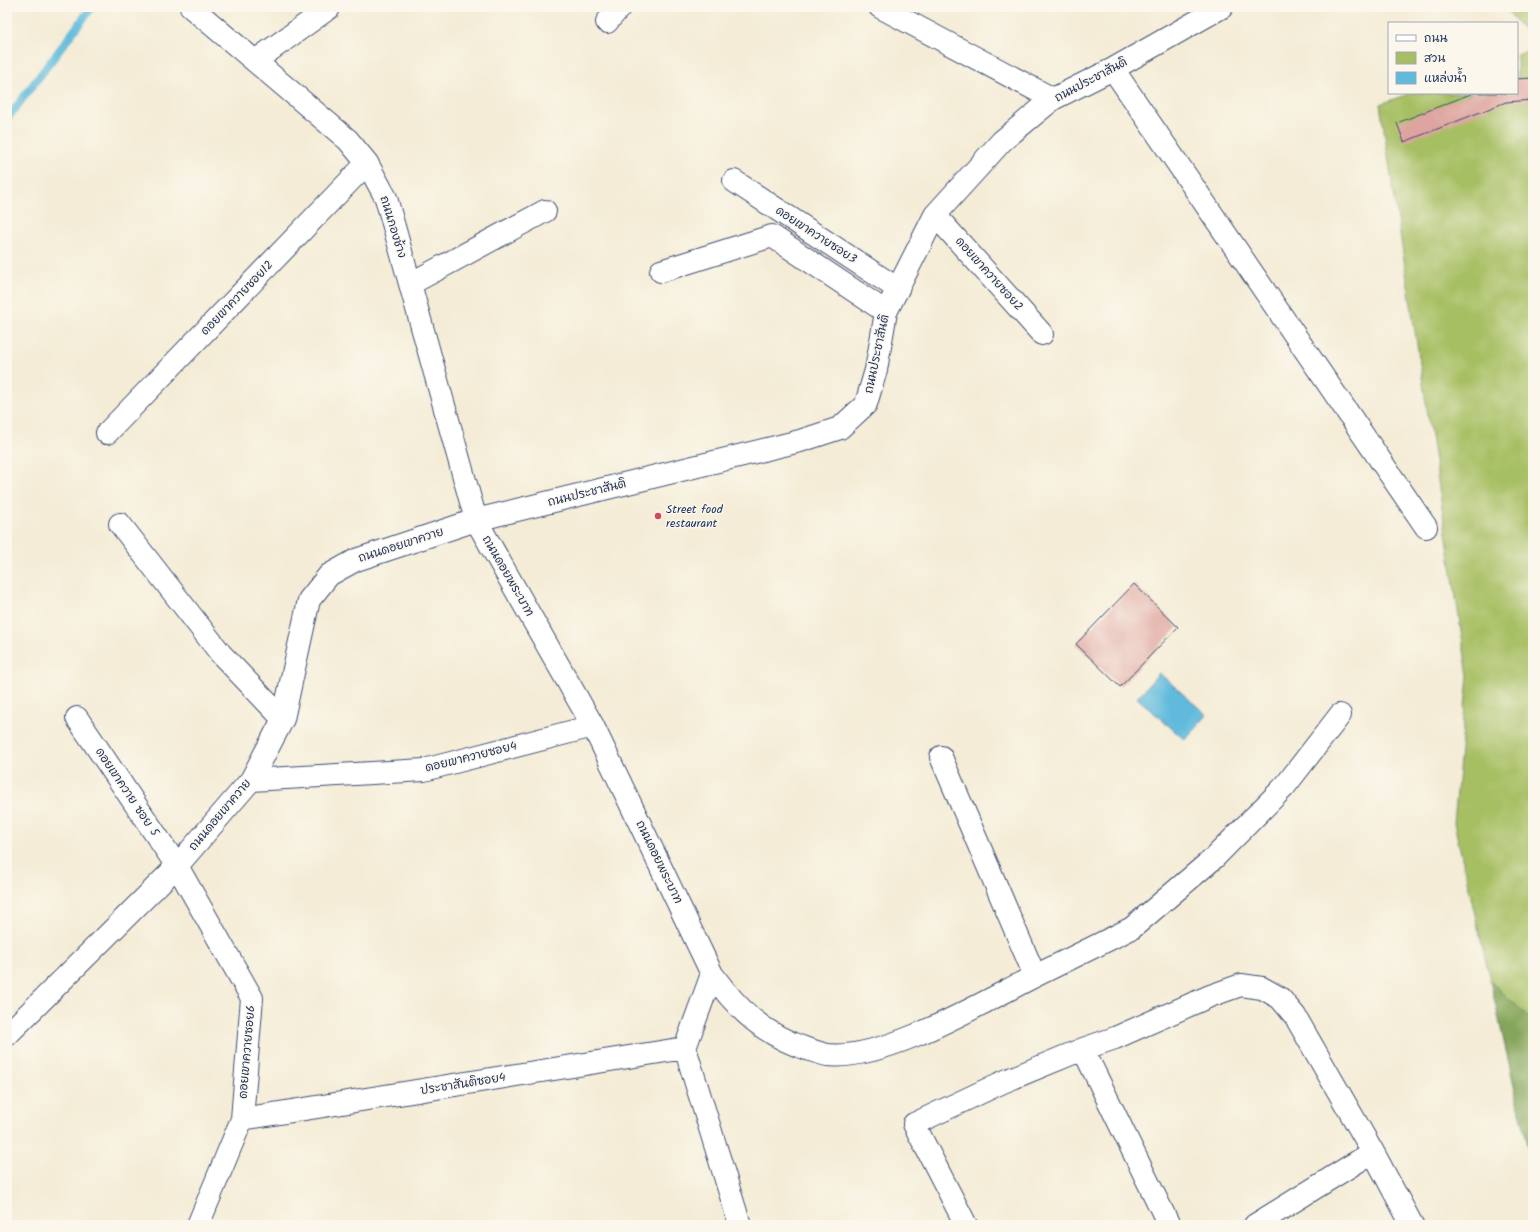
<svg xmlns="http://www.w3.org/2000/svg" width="1540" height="1232" viewBox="0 0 1540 1232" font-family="Kalam,'Playpen Sans Thai',sans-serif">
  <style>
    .green { fill: #a7bf64; stroke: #617761 }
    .forest { fill: #85a65a; stroke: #506a5c }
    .water { fill: #5fbadc; stroke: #3d749d }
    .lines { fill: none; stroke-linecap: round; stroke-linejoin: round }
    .stream { stroke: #5fbadc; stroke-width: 8 }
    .building { fill: #dea49f }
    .minor-casing { stroke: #3c4b70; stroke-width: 24 }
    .minor { stroke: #fff; stroke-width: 22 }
    .poi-dot { fill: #d1495b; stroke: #fbf7ec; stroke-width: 1.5 }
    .labels { text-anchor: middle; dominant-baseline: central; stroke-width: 3; stroke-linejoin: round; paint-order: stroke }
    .street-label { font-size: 12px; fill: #1b2f5e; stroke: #fbf7ec }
    .poi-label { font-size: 12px; fill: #1b2f5e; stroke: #fbf7ec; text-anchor: start }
  </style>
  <rect width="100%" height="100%" fill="#fbf7ec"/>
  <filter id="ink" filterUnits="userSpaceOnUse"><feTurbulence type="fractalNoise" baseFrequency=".025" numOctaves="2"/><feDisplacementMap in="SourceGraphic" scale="8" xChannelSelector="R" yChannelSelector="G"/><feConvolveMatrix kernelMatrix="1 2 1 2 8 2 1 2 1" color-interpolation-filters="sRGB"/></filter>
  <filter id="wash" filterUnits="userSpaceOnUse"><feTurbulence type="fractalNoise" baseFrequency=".012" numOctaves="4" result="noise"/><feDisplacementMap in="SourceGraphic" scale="16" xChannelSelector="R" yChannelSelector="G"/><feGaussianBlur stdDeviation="0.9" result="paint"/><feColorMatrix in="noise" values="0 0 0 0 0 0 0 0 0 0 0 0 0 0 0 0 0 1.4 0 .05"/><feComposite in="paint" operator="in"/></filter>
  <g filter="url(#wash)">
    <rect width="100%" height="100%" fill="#f4ecd6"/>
    <!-- green -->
    <path class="green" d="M1504 7H1533V41Z
      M1533 49V1167L1454 823 1468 676 1380 104 1411 93H1517V55Z"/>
    <!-- forest -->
    <path class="forest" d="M1490 981 1533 1021V1167Z"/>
    <!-- water -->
    <path class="water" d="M1159 673 1207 715 1185 740 1137 698Z"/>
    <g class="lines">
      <!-- stream -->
      <path class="stream" d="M7 119 92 7"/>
    </g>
    <g id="blocks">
      <!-- building -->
      <path class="building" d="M1533 78V100L1506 102 1404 142 1397 123 1473 93H1517V79Z
        M1134 584 1178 627 1120 687 1076 644Z"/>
    </g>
  </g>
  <g filter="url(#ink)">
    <use href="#blocks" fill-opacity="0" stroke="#3c4b70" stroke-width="1"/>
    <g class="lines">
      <defs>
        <path id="minor" d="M191 7 348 140 367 163 386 198 476 520 593 726 712 974 685 1048 740 1225
          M880 7 1053 99
          M607 22 620 7
          M255 61 329 8
          M1113 69 1426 527
          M734 181 898 289
          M935 215 1042 334
          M661 271 772 236 886 312
          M410 284 545 211
          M107 433 367 163
          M120 524 221 654 283 719
          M77 718 177 866 252 998 242 1119 198 1225
          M251 780 424 770 593 726
          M712 974C738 1010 764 1035 807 1049 814 1051 821 1054 828 1055 885 1061 983 1002 1035 976L941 757
          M1035 976 1132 928 1214 858 1285 786 1340 715
          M7 1035 177 866 251 780 283 719 309 600 329 575 356 560 476 520 800 441 840 428 866 404 876 370 886 312 935 215 1002 141 1053 99 1113 69 1222 7
          M1083 1049 1169 1225
          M242 1119 685 1048
          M966 1225 914 1124 1003 1082 1083 1049 1115 1038 1210 996 1241 985 1262 988 1280 998 1295 1016 1373 1152 1412 1225
          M1255 1225 1373 1152"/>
      </defs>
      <!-- minor casing -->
      <use href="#minor" class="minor-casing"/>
      <!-- minor -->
      <use href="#minor" class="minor"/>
    </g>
  </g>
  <!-- markers -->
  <circle class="poi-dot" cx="658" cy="516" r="4"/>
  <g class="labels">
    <!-- street labels -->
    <g class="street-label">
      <text transform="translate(1091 80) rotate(-28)">ถนนประชาสันติ</text>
      <text transform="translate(393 227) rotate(73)">ถนนกองช้าง</text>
      <text transform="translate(816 235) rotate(33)">ดอยเขาควายซอย3</text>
      <text transform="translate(989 274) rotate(48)">ดอยเขาควายซอย2</text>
      <text transform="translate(237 298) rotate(-46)">ดอยเขาควายซอย12</text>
      <text transform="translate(877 354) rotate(-78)">ถนนประชาสันติ</text>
      <text transform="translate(587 493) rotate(-14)">ถนนประชาสันติ</text>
      <text transform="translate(401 545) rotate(-18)">ถนนดอยเขาควาย</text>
      <text transform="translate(508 576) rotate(60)">ถนนดอยพระบาท</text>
      <text transform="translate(471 757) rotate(-14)">ดอยเขาควายซอย4</text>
      <text transform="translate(127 792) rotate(56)">ดอยเขาควาย ซอย 5</text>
      <text transform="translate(220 815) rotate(-50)">ถนนดอยเขาควาย</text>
      <text transform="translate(659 862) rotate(64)">ถนนดอยพระบาท</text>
      <text transform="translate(247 1052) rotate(-85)">ดอยเขาควายซอย6</text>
      <text transform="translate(463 1084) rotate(-9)">ประชาสันติซอย4</text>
    </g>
    <!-- poi labels -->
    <g class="poi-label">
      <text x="666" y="509">Street food<tspan x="666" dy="14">restaurant</tspan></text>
    </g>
  </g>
  <!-- margin -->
  <rect width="1540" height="1232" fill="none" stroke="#fbf7ec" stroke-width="24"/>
  <!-- legend -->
  <rect x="1388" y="22" width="130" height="72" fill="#fbf7ec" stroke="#a1a7b3"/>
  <rect x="1396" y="35" width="20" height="6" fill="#ffffff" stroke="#a1a7b3"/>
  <text x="1424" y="42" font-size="12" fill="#1b2f5e">ถนน</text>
  <rect x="1396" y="52" width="20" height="12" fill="#a7bf64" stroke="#a1a7b3"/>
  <text x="1424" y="62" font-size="12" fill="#1b2f5e">สวน</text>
  <rect x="1396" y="72" width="20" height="12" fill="#5fbadc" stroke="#a1a7b3"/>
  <text x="1424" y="82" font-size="12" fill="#1b2f5e">แหล่งน้ำ</text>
</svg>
